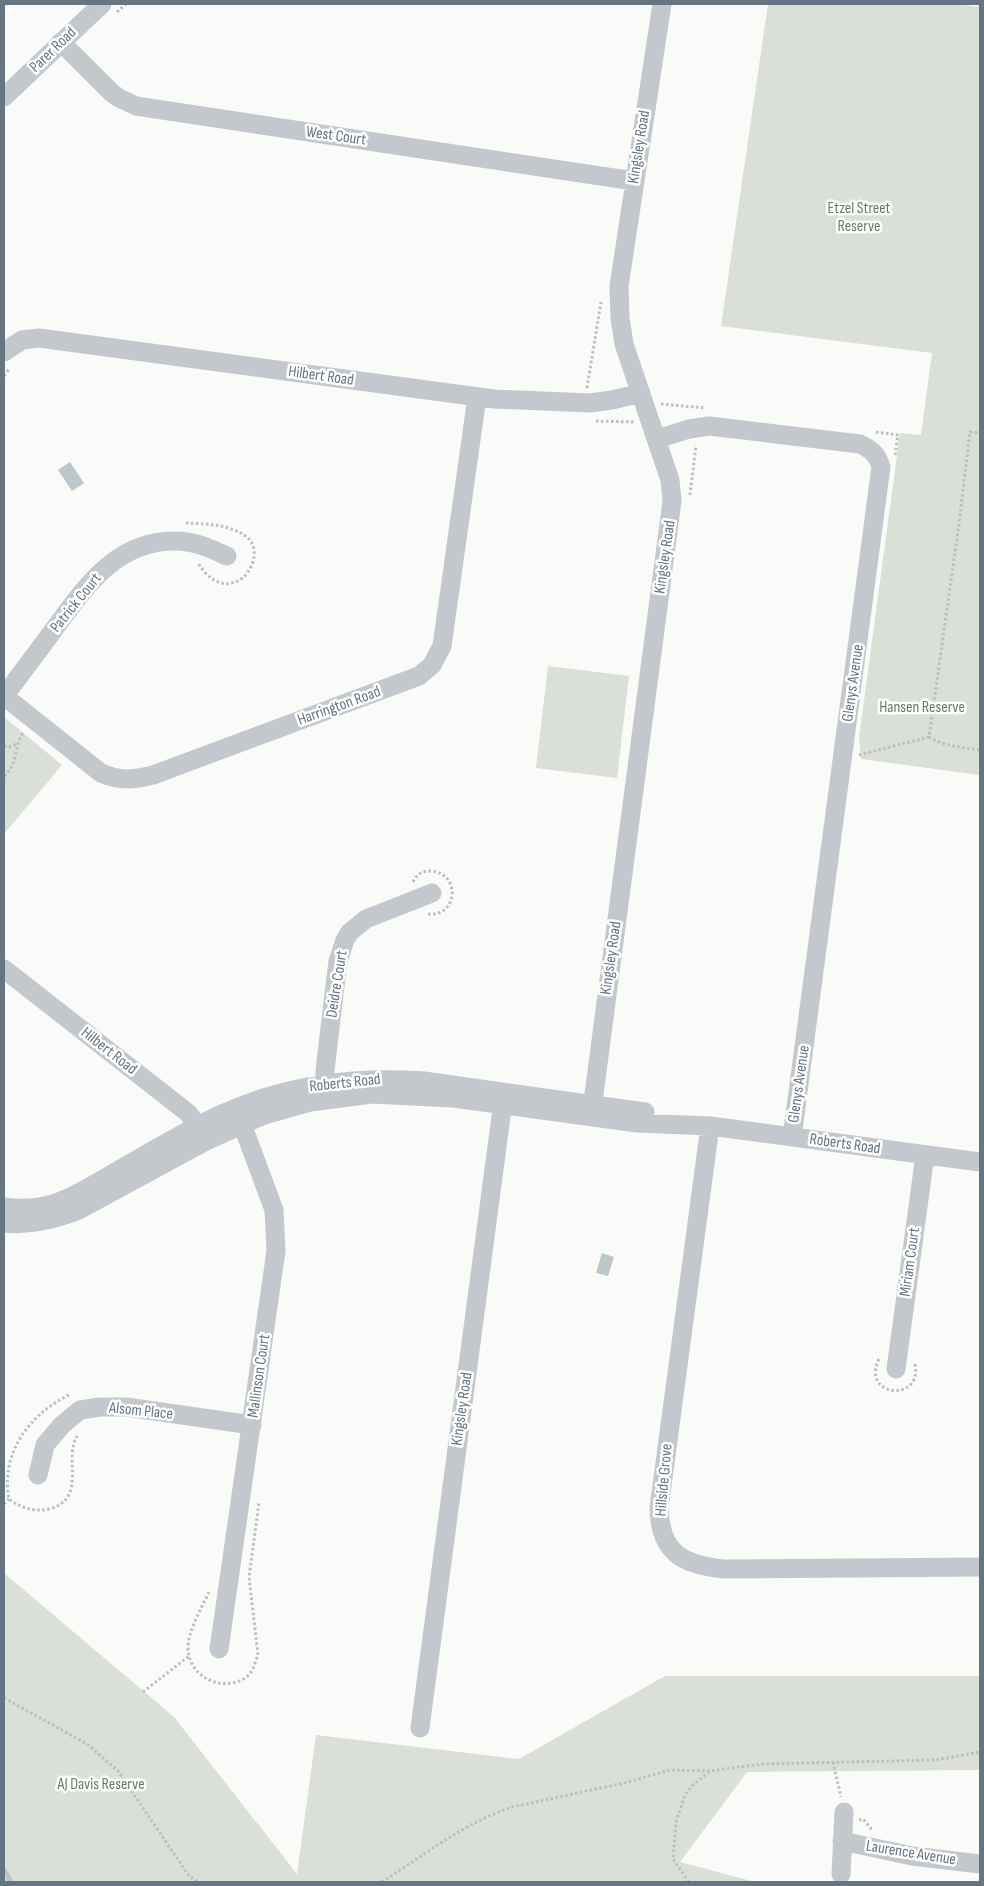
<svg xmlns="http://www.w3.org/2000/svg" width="984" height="1886" viewBox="0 0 984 1886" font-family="'Sofia Sans Condensed',sans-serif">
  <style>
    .green { fill: #dadfd7 }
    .water { fill: #bbc7cb }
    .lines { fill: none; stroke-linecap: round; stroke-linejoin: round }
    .stream { stroke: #bbc7cb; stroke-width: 5 }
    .path { stroke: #bbbfc2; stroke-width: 3; stroke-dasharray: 2.5 2.5; stroke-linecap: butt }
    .minor { stroke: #c3c8cc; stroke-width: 19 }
    .labels { text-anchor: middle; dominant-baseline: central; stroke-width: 5; stroke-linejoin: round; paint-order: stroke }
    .street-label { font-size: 16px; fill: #657683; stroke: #fff }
    .park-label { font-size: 16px; fill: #687a64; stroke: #fff }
  </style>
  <rect width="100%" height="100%" fill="#fafaf8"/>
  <!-- green -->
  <path class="green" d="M768 4H958L980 7V775L861 759 859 738 900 433 921 435 932 353 721 326Z
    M548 666 629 676 617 778 536 768Z
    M4 717 62 765 4 834Z
    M4 1573 174 1717 297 1874 316 1735 519 1759 665 1676H980V1770L747 1772 680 1862 755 1882H4Z"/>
  <!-- water -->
  <path class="water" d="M70 462 84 483 72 491 58 470Z
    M602 1253 614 1257 608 1276 596 1273Z"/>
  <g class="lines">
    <!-- stream -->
    <path class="stream" d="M4 1870 11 1882"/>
    <!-- path -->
    <path class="path" d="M979 4H980
      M117 12 126 4
      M4 376 9 369
      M587 388 601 302
      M661 404 706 408
      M596 421 634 422
      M876 432 898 435 895 456
      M690 495 696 445
      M186 523C206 524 233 524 249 539 265 556 242 596 214 580 207 576 202 569 198 563
      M929 737C945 747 963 747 980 750
      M4 746 9 747 17 744
      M859 755 929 737 958 531 970 432 980 433
      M4 776C19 763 13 748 23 733
      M413 882C416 875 422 871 429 871 461 871 459 917 428 914
      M879 1359C860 1397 923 1403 915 1364
      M69 1395C30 1414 0 1453 9 1499 21 1508 33 1512 49 1509 88 1499 63 1459 77 1436
      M4 1504 9 1499
      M209 1592C202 1607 187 1633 188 1649 189 1676 221 1693 245 1678 253 1673 255 1663 258 1655L249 1577 259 1503
      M143 1692 189 1656
      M4 1698 87 1744 118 1771 189 1876 198 1882
      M833 1762 841 1797
      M859 1820 863 1819 873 1831
      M382 1882C424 1855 464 1823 512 1807L624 1783 670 1770 710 1771 762 1764 936 1760 980 1752
      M689 1882 673 1859 676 1822 685 1795 692 1786 709 1772"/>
    <!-- minor -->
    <path class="minor" d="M61 42 112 93 119 98 136 106 634 181
      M4 97 102 4
      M4 352 22 340 39 338 494 399 590 403 612 400 641 393
      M657 439 689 429 709 426 860 444C872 450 877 454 881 467L792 1137
      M4 696 101 773C119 781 134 780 153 775L419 676 432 665 442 646 477 397
      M4 696C21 674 38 651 55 628 86 586 117 540 176 541 195 541 211 549 227 556
      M4 969 188 1113 206 1137
      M325 1095V1070L338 961 345 940 350 932 366 919 432 893
      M591 1117 672 501 670 480 624 344 620 318 619 286 662 4
      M710 1126 659 1508C660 1553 683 1565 724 1569L980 1567
      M4 1207C19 1209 34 1209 49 1205 69 1200 89 1187 107 1177 144 1156 181 1133 220 1115 284 1085 354 1076 424 1081L645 1112
      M4 1223C30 1226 55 1219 79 1210L208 1140 264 1115 310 1102 372 1094 453 1098 637 1123 710 1126 980 1162
      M896 1369 925 1155
      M38 1475 45 1445 62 1425 80 1410 100 1407H126L252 1425
      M219 1649 276 1251 274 1210 238 1113
      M420 1728 504 1094
      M842 1841 912 1856 980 1864
      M841 1874 844 1812"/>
  </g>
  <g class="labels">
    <!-- street labels -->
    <g class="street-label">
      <text transform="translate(53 50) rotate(-44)">Parer Road</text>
      <text transform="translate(336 136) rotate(8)">West Court</text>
      <text transform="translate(639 147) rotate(-81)">Kingsley Road</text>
      <text transform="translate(321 376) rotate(8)">Hilbert Road</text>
      <text transform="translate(665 557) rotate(-82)">Kingsley Road</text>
      <text transform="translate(76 603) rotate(-51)">Patrick Court</text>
      <text transform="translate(853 683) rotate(-82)">Glenys Avenue</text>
      <text transform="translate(339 706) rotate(-20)">Harrington Road</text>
      <text transform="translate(611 958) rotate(-82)">Kingsley Road</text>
      <text transform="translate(337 984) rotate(-81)">Deidre Court</text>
      <text transform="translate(109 1051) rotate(38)">Hilbert Road</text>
      <text transform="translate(345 1083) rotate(-6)">Roberts Road</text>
      <text transform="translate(799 1084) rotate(-82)">Glenys Avenue</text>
      <text transform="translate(845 1144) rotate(8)">Roberts Road</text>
      <text transform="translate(910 1262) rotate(-82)">Miriam Court</text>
      <text transform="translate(259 1376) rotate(-82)">Mallinson Court</text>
      <text transform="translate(462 1409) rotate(-82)">Kingsley Road</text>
      <text transform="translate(141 1411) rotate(6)">Alsom Place</text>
      <text transform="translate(664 1480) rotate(-85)">Hillside Grove</text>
      <text transform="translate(911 1853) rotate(9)">Laurence Avenue</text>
    </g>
    <!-- park labels -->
    <g class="park-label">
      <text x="859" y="208">Etzel Street<tspan x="859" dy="18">Reserve</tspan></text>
      <text x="922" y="707">Hansen Reserve</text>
      <text x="101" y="1784">AJ Davis Reserve</text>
    </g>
  </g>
  <!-- border -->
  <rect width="984" height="1886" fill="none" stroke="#657683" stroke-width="10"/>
</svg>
